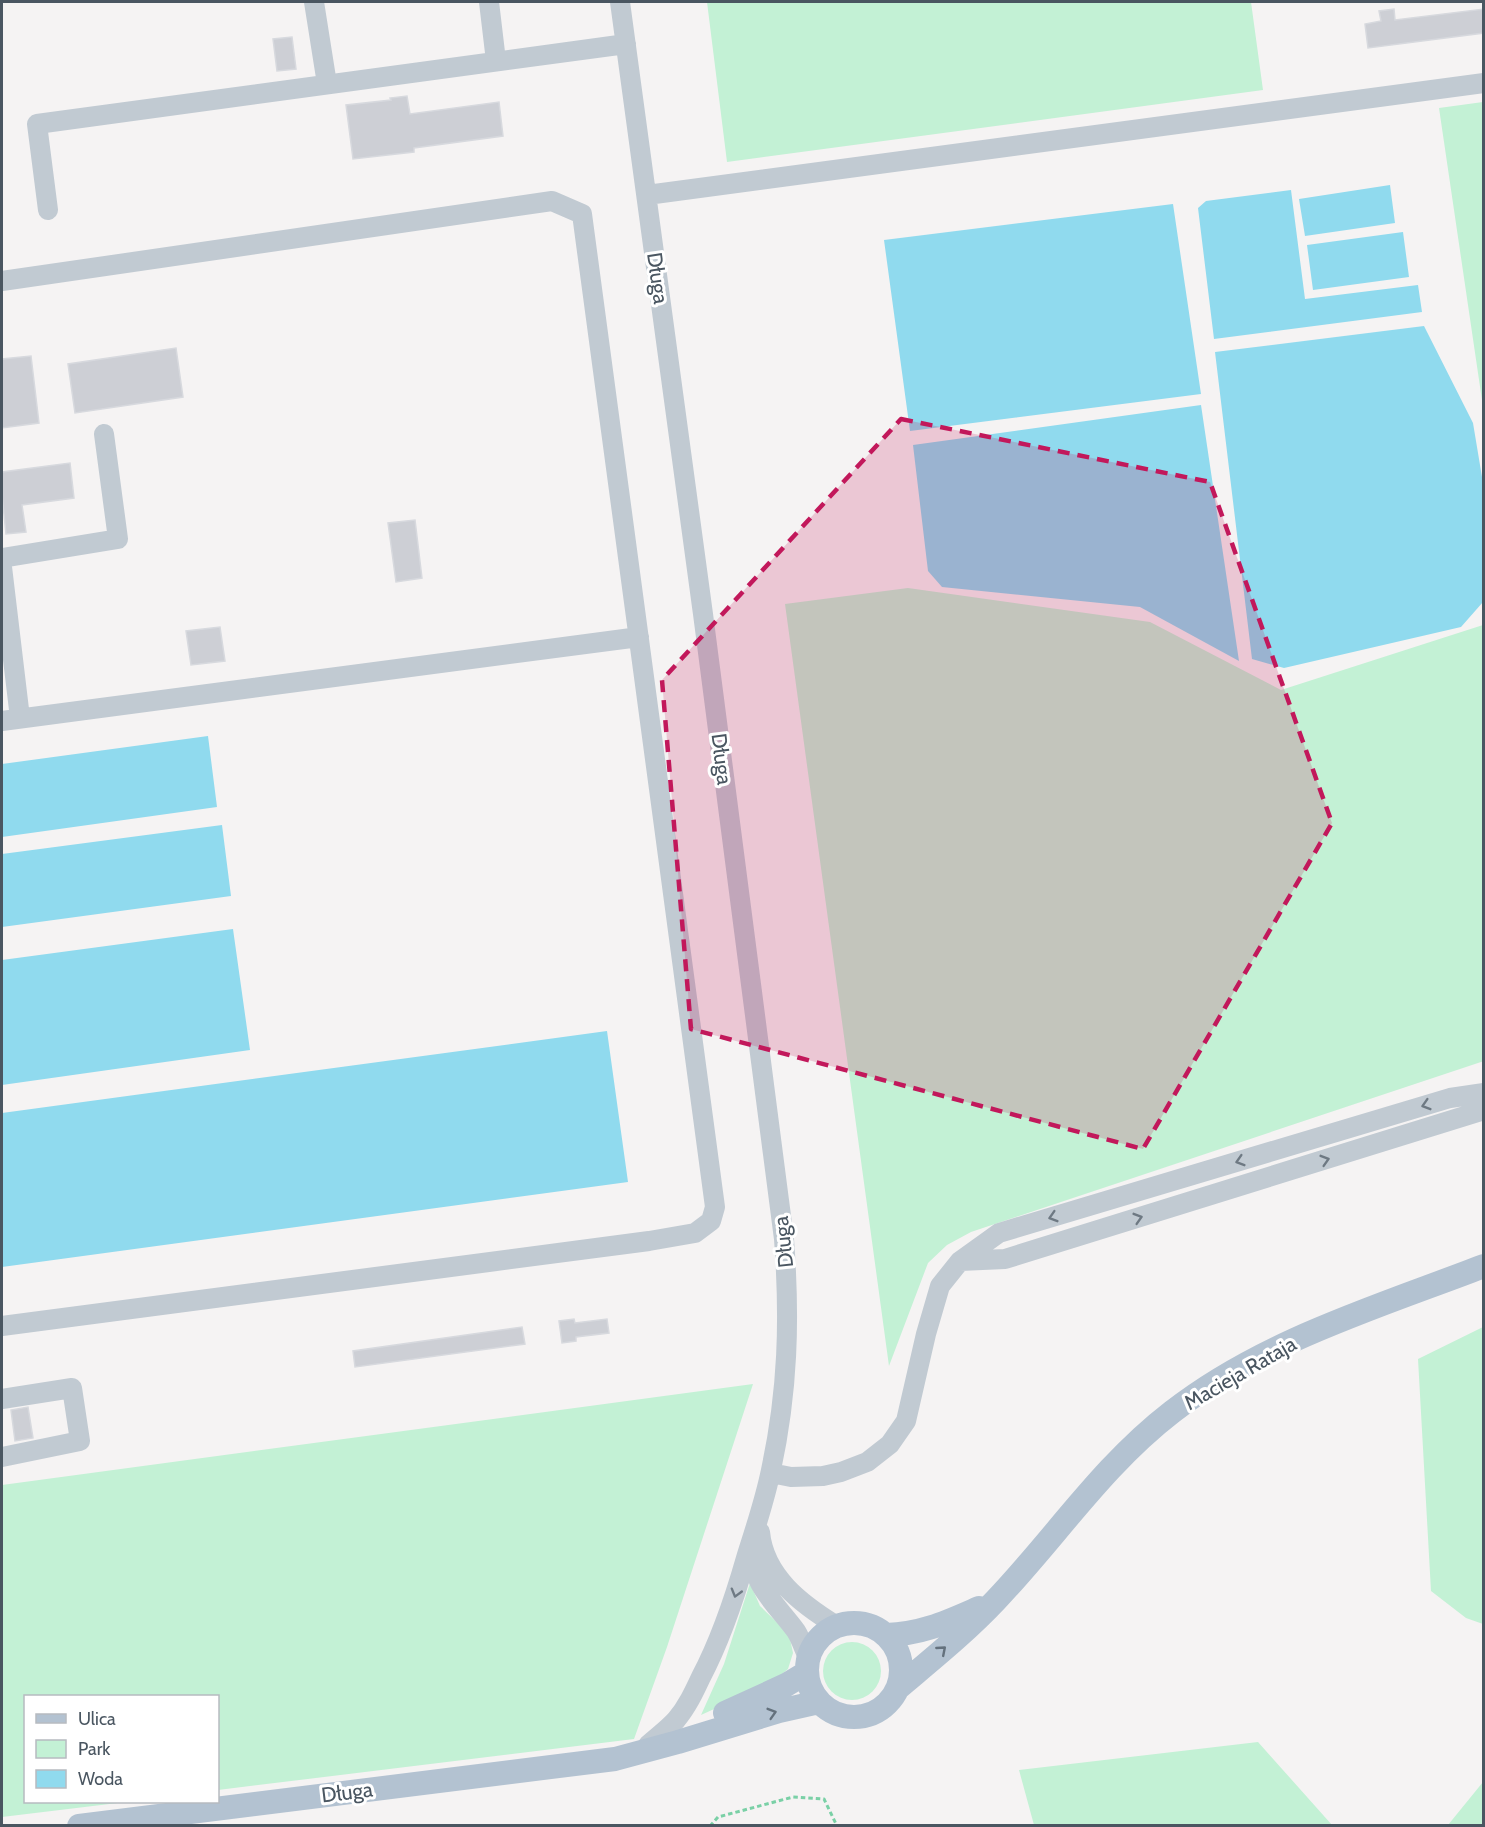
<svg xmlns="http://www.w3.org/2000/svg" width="1485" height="1827" viewBox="0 0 1485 1827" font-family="Cabin,sans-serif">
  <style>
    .green { fill: #c3f1d5 }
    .water { fill: #90daee }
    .building { fill: #cdcfd5; stroke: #d7d9de; stroke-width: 1.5 }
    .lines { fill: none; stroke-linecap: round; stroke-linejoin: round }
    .path { stroke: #7ad0a6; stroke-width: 3; stroke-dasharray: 4.5 3; stroke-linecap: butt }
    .minor { stroke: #c1cad2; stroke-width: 20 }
    .major { stroke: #b3c2d1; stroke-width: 24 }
    .oneway { stroke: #6e7983 }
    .oneway2 { stroke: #64717d }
    .marked { fill: #c2185b; fill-opacity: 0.2; stroke: #c2185b; stroke-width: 4.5; stroke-dasharray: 12 8; stroke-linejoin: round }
    .labels { text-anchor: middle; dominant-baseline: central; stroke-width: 6; stroke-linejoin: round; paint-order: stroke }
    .street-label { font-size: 21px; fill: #4a5661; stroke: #fff }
  </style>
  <rect width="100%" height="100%" fill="#f5f3f3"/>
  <!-- green -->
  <path class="green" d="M707 2H1251L1263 90 727 162Z
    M1483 102H1484L1483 407 1439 108Z
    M908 588 1150 622 1281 690 1483 625 1484 1061 971 1232 947 1245 928 1263 889 1366 785 604Z
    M1483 1327V1624L1466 1618 1431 1591 1418 1359Z
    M753 1384 667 1647 634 1739 218 1790V1696H26V1802H126L2 1817V1485Z
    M750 1583 760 1606 789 1634 793 1653 788 1669 771 1683 701 1715 724 1664Z
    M823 1671a29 29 0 1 1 58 0a29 29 0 1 1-58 0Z
    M1258 1742 1332 1825H1034L1019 1770Z
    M1483 1782V1825H1448Z"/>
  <!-- water -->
  <path class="water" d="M1390 185 1395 223 1305 236 1299 199Z
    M1291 190 1305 299 1418 285 1422 312 1214 339 1198 208 1206 201Z
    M1173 204 1201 394 910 431 884 240Z
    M1403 232 1409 277 1313 290 1307 245Z
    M1424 326 1473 423 1483 483V602L1461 627 1284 668 1252 659 1215 352Z
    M1201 405 1239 661 1140 607 942 587 928 571 913 445Z
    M208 736 217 807 2 837V764Z
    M222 825 231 896 2 927V854Z
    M233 929 250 1050 2 1085V960Z
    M607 1031 628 1182 2 1267V1113Z"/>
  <!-- building -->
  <path class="building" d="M1394 9 1395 20 1484 9V33L1368 48 1365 24 1381 21 1379 11Z
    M292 37 296 69 277 71 273 39Z
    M407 96 410 114 499 102 503 136 414 148V152L353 159 346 105 391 100 390 98Z
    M176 348 183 397 75 413 68 364Z
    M31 356 39 423 2 428V359Z
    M70 463 74 498 22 505 26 532 6 534 2 495V472Z
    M415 520 422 578 396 582 388 523Z
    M220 627 225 661 191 665 186 631Z
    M574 1319 575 1323 607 1319 609 1333 576 1337V1341L562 1343 559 1321Z
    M522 1327 525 1344 355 1367 353 1351Z
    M28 1407 33 1438 15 1441 11 1410Z"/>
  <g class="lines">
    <!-- path -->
    <path class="path" d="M710 1826 718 1817 793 1797 824 1799 837 1826"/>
    <!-- minor -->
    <path class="minor" d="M314 2 327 84
      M489 2 496 61
      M620 2 703 614 784 1239C790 1320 788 1391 771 1470 765 1500 755 1529 746 1558 734 1600 721 1639 701 1677 694 1692 687 1707 676 1720 668 1729 657 1737 648 1745
      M647 195 1484 83
      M48 210 37 124 626 44
      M2 281 552 201 582 214 715 1207 711 1221 695 1233 649 1241 2 1326
      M2 558 118 539 104 434
      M2 567 20 718
      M2 721 639 637
      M960 1261 1005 1259 1484 1110
      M2 1399 72 1388 80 1441 2 1457
      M771 1473 791 1477 823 1476 841 1472 867 1462 890 1444 906 1421 926 1334 940 1286 960 1261 999 1233 1450 1098 1484 1093
      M760 1532C764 1576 801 1604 837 1626
      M753 1549C749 1583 778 1606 796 1631 801 1639 804 1649 808 1657"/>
    <!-- major -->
    <path class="major" d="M807 1670a47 47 0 1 1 94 0a47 47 0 1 1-94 0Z
      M886 1635C922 1634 947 1622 979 1608
      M898 1688C931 1660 966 1632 996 1600 1055 1538 1103 1465 1172 1412 1263 1341 1377 1307 1484 1266
      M725 1713 786 1685 806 1673
      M79 1826 615 1759 678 1742 779 1711 819 1702"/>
  </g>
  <!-- one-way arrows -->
  <defs><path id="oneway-chevron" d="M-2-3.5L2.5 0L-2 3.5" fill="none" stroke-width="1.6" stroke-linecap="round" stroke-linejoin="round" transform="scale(1.5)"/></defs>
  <g class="oneway">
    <use href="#oneway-chevron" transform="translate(1426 1105) rotate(163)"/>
    <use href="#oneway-chevron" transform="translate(1325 1160) rotate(-17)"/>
    <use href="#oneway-chevron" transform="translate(1240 1161) rotate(163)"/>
    <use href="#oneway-chevron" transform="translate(1053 1217) rotate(163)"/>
    <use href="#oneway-chevron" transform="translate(1138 1218) rotate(-17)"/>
    <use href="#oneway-chevron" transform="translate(736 1593) rotate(106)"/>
  </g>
  <g class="oneway2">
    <use href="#oneway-chevron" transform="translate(942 1650) rotate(-41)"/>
    <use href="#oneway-chevron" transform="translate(772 1713) rotate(-17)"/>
  </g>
  <!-- marked area -->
  <path class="marked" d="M901 419 1210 482 1332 823 1143 1149 691 1029 662 680Z"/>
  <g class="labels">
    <!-- street labels -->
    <g class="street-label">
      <text transform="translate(658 278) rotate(82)">Długa</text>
      <text transform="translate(722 759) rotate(83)">Długa</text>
      <text transform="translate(783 1242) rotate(-96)">Długa</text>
      <text transform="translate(1240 1373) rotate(-30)">Macieja Rataja</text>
      <text transform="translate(347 1792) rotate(-7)">Długa</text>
    </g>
  </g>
  <!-- border -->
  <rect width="1485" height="1827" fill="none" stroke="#4a5661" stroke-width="6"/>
  <!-- legend -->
  <rect x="24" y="1695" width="195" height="108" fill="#ffffff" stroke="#b7bbc0" stroke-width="1.5"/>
  <rect x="36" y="1714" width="30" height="9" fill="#b3c2d1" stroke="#b7bbc0" stroke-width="1.5"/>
  <text x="78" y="1725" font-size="18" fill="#4a5661">Ulica</text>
  <rect x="36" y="1740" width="30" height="18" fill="#c3f1d5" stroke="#b7bbc0" stroke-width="1.5"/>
  <text x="78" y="1755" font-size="18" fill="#4a5661">Park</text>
  <rect x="36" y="1770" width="30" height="18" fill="#90daee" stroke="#b7bbc0" stroke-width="1.5"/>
  <text x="78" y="1785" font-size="18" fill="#4a5661">Woda</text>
</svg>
